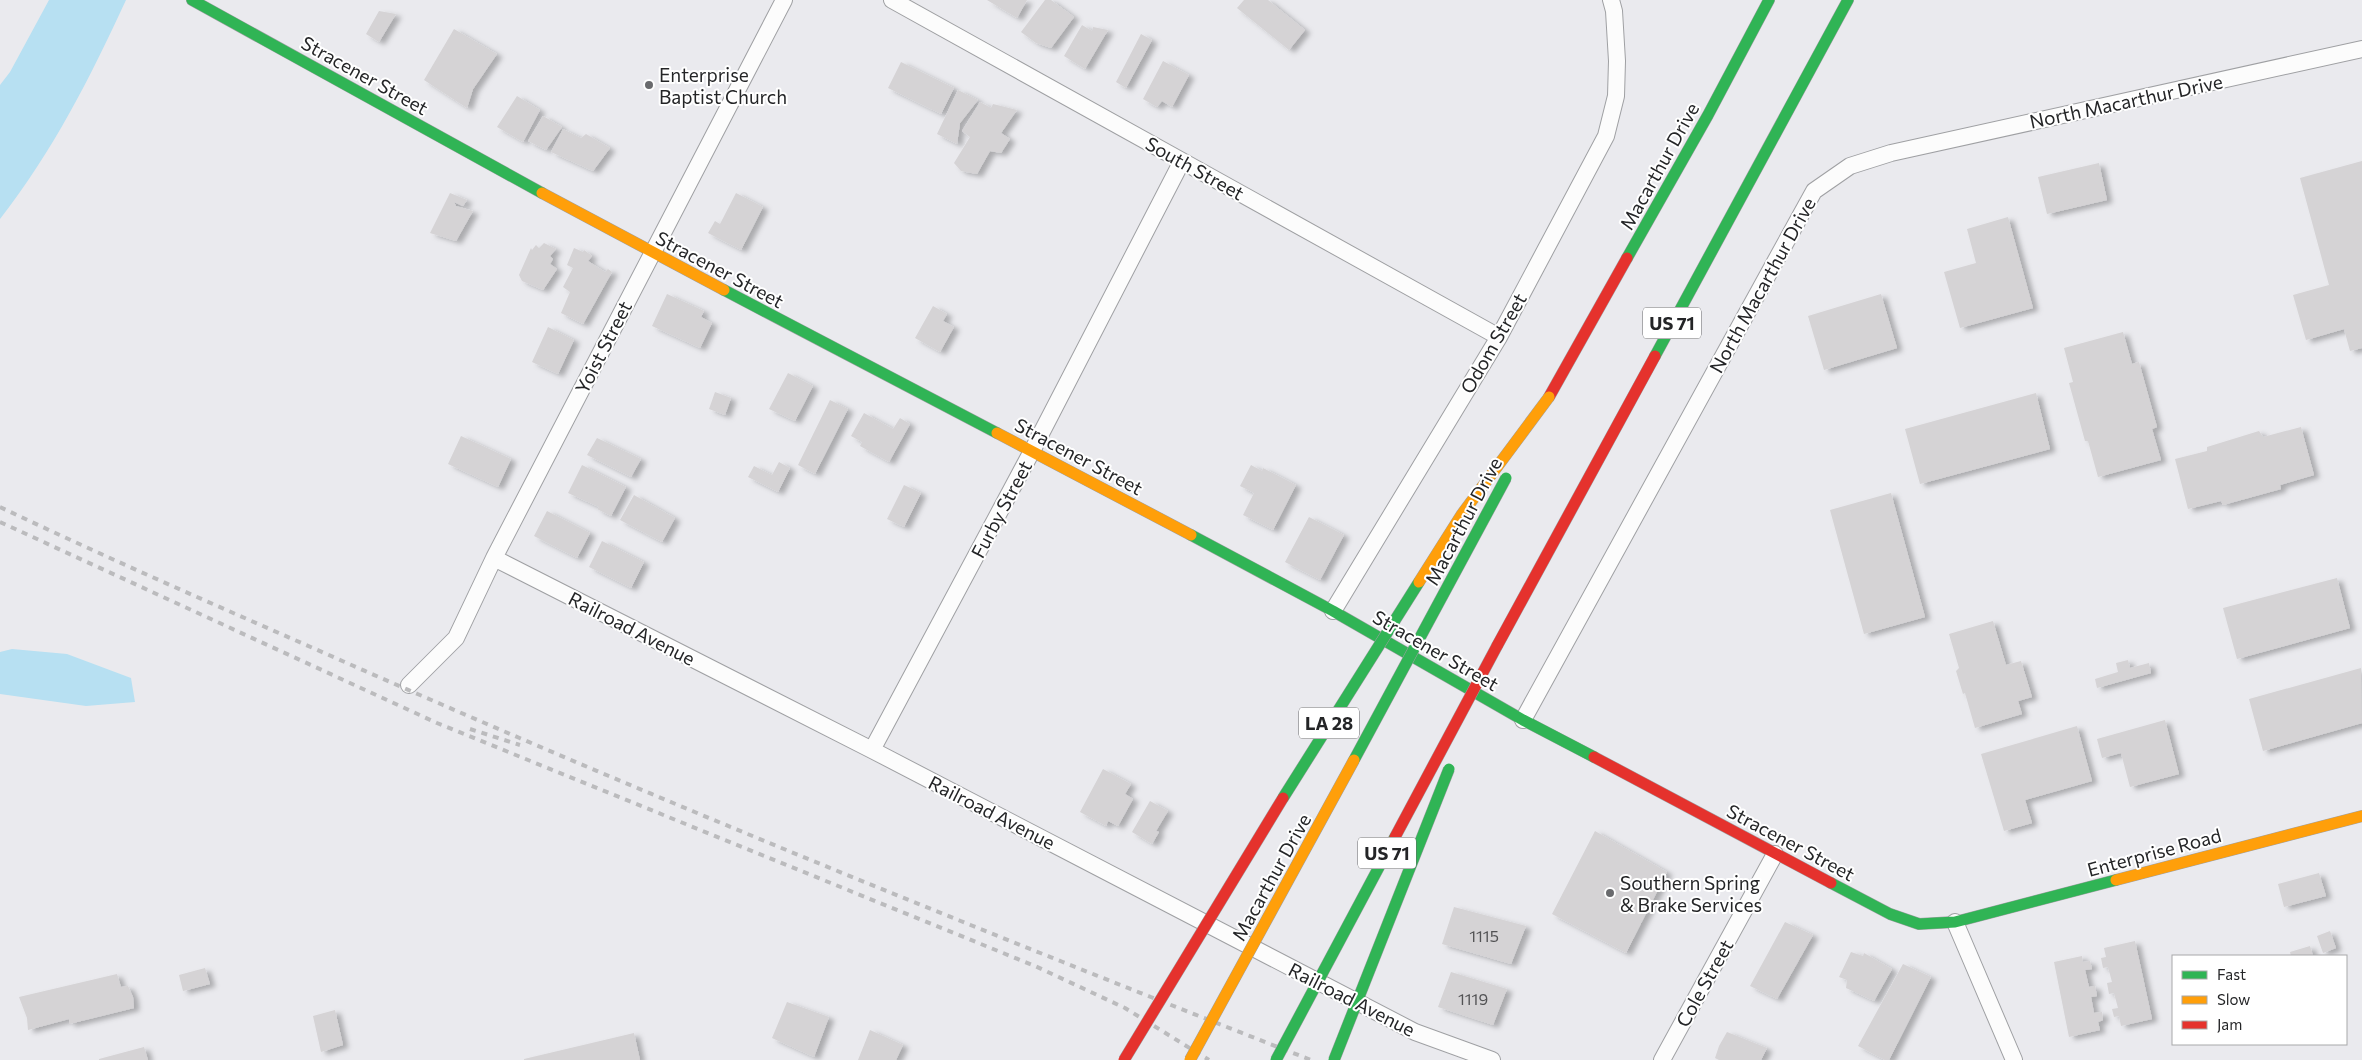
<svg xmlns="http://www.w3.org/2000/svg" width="2362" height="1060" viewBox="0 0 2362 1060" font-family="Commissioner,sans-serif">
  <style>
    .water { fill: #b7e0f2 }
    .building { fill: #d5d3d5; filter: url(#shadow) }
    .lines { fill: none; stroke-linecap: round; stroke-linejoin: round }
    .street-casing { stroke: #9fa0a3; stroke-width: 18 }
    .fast-casing { stroke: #9fa0a3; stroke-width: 12 }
    .slow-casing { stroke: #9fa0a3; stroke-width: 12 }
    .jam-casing { stroke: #9fa0a3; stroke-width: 12 }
    .street { stroke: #fcfcfc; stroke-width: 16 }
    .fast { stroke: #30b455; stroke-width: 11 }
    .slow { stroke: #ff9f0a; stroke-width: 11 }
    .jam { stroke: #e5322d; stroke-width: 11 }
    .rail { stroke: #bbbbbd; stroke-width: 4; stroke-dasharray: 6 6; stroke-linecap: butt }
    .fast-bridge-casing { stroke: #9fa0a3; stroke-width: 12; stroke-linecap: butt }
    .slow-bridge-casing { stroke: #9fa0a3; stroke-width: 12; stroke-linecap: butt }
    .jam-bridge-casing { stroke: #9fa0a3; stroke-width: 12; stroke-linecap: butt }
    .fast-bridge { stroke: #30b455; stroke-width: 11 }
    .slow-bridge { stroke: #ff9f0a; stroke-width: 11 }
    .jam-bridge { stroke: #e5322d; stroke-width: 11 }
    .poi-dot { fill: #696a6d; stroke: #fff; stroke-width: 2 }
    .labels { text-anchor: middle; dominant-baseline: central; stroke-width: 4; stroke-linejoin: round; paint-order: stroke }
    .number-label { font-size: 16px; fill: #525254 }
    .shield { fill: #fff; stroke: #666668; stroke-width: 1 }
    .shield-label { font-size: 18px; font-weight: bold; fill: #242527 }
    .poi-label { font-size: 19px; fill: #242527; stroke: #fff; text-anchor: start }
    .street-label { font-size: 19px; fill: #242527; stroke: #fff }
  </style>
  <defs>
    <filter id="shadow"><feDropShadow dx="5.5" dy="3" stdDeviation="2.5" flood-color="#0004"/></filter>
  </defs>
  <rect width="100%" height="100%" fill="#eaeaee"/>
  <!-- water -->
  <path class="water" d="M49 0H126C90 78 53 151 0 219V85L10 72Z
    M12 649 67 654 131 678 135 702 86 706 0 694V652Z"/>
  <!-- building -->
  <path class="building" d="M987 0H1027L1017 18Z
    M1045 0H1051L1074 17 1051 48 1036 43 1021 32Z
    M1244 0H1268L1305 30 1289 50 1237 8Z
    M379 11 396 14 379 42 366 34Z
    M1082 25 1092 31 1093 27 1108 30 1085 69 1064 56Z
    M454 29 497 54 473 89 467 108 424 80Z
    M1141 34 1152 40 1126 88 1116 82Z
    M1163 61 1189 75 1172 107 1162 101 1157 107 1143 99Z
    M901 62 954 88 941 114 888 88Z
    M958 90 978 100 960 123 957 144 937 134Z
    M517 96 540 110 523 142 497 127Z
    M980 102 991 108 993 104 1017 110 1001 133 1010 139 1001 153 990 151 977 174 961 171 954 163 970 137 962 131Z
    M543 116 562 127 546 150 528 141Z
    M563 129 581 138 586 134 610 148 593 171 551 152Z
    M2362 161V348L2350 351 2344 329 2306 340 2293 295 2329 285 2300 178Z
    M2099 163 2107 200 2047 214 2038 177Z
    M450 193 467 200 463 206 454 202 456 206 473 211 456 241 430 233Z
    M736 193 763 207 741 250 708 233 715 221 720 224Z
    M2008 217 2033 308 1960 328 1944 272 1976 263 1967 229Z
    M544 243 556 249 550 256 553 259 550 264 557 269 543 290 522 281 519 275 531 248 532 250 536 245 539 248Z
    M574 248 583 252 584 250 592 256 588 261 605 272 608 269 612 272 583 324 561 313 570 292 563 287 573 268 567 265Z
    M667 294 704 311 701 317 712 323 700 348 652 326Z
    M1881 294 1897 348 1824 370 1808 316Z
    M933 306 947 314 943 321 954 327 940 352 915 338Z
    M548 327 574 340 558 374 532 362Z
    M2123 332 2132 364 2139 362 2157 427 2152 429 2161 460 2098 477 2088 441H2085L2069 383 2073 382 2064 348Z
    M788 373 813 386 795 421 769 409Z
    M715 392 731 398 725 415 709 409Z
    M2036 393 2050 449 1920 484 1905 429Z
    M830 400 848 409 815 474 798 465Z
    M864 413 893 429 900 418 910 424 889 462 860 446 862 442 851 436Z
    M2301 427 2314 475 2280 485 2281 489 2223 505 2221 501 2188 509 2175 459 2207 451V447L2259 431 2263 437Z
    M461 436 511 459 498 487 448 464Z
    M597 438 641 459 631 477 587 455Z
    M779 462 790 468 778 492 748 477 754 466 772 475Z
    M582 465 626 487 611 516 597 509 599 507 568 493Z
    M1251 465 1262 471 1263 468 1296 485 1273 530 1243 515 1254 493 1240 486Z
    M904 485 921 493 904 527 887 519Z
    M1891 493 1925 617 1864 634 1830 510Z
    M634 495 675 518 662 542 620 520Z
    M547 511 590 533 577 558 534 536Z
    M1309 517 1344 535 1320 580 1285 562Z
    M602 541 644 562 631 588 589 567Z
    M2337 578 2350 628 2237 659 2223 608Z
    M1993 621 2006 665 2021 661 2032 697 2018 701 2022 714 1975 728 1965 693 1963 694 1956 671 1959 668 1949 634Z
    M2128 660 2130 668 2149 663 2151 673 2097 688 2095 679 2118 672 2116 663Z
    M2361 668 2362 723 2263 751 2249 699Z
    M2165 720 2179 774 2130 787 2121 753 2102 758 2097 739Z
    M2077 726 2092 781 2025 800 2032 823 2004 831 1981 754Z
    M1103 769 1131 784 1125 794 1133 799 1118 826 1108 821 1106 826 1080 812Z
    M1150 801 1168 811 1156 831 1159 832 1152 844 1132 832Z
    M1595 831 1667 872 1626 953 1552 914Z
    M2319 873 2326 896 2284 907 2278 884Z
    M1454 907 1526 926 1511 964 1442 944Z
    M1785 922 1813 935 1777 999 1750 986Z
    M2330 931 2336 948 2323 953 2317 936Z
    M2135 941 2152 1019 2121 1026 2119 1016 2114 1017 2112 1009 2118 1008 2114 993 2109 994 2107 983 2112 982 2108 967 2103 968 2101 958 2106 957 2104 948Z
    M2310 946 2313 956H2291L2290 952Z
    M1851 952 1863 956 1864 953 1892 969 1874 1001 1846 988 1847 980 1839 977Z
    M2082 956 2083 962 2090 961 2092 969 2085 970 2089 987 2095 986 2097 996 2091 997 2094 1013 2102 1012 2103 1020 2098 1022 2100 1030 2069 1037 2054 962Z
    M1903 964 1931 977 1889 1060H1885L1858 1046Z
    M205 968 210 984 183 991 179 975Z
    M1451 972 1507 989 1493 1025 1438 1007Z
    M117 974 121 987 128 986 133 997 134 1008 69 1024V1019L28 1030 27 1018 19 997Z
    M787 1002 829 1017 814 1057 772 1038Z
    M335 1010 343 1045 321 1052 313 1016Z
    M870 1030 903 1045 896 1060H858Z
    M1727 1032 1767 1048 1761 1060H1719L1715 1058 1719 1046Z
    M634 1033 640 1060H524V1059Z
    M144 1047 148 1060H99V1059Z"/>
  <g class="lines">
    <defs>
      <path id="street" d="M892 0 1499 337
        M494 558 872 750 1415 1032 1492 1060
        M1333 611 1499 337 1606 136 1616 96 1617 61 1614 11 1611 0
        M409 685 456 638 494 558 784 0
        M1523 720 1814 191 1850 166 1891 153 2362 49
        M872 750 1032 451 1182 161
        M1955 922 2014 1060
        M1662 1060 1775 854"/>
      <path id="fast" d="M192 0 542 193
        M1627 258 1708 115 1769 0
        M724 290 997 433
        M1655 356 1848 0
        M1191 535 1333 611 1523 720 1594 757
        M1831 883 1890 914 1919 924 1955 922 2116 880"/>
      <path id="slow" d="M542 193 724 290
        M997 433 1191 535
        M2116 880 2362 816"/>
      <path id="jam" d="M1549 397 1627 258
        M1497 646 1655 356
        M1594 757 1831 883"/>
    </defs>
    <!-- street casing -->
    <use href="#street" class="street-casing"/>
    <!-- fast casing -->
    <use href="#fast" class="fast-casing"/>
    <!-- slow casing -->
    <use href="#slow" class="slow-casing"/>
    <!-- jam casing -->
    <use href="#jam" class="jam-casing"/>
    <!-- street -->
    <use href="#street" class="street"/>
    <!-- fast -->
    <use href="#fast" class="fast"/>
    <!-- slow -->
    <use href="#slow" class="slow"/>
    <!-- jam -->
    <use href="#jam" class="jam"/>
    <!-- rail -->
    <path class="rail" d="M0 507C103 556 208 602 313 648 642 794 976 929 1311 1060
      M0 522 437 723 1035 966 1125 1008 1209 1060
      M470 729 520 745"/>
    <defs>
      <path id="fast-bridge" d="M1354 760 1506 478
        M1283 798 1419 582
        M1276 1060 1395 837
        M1334 1060 1449 769"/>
      <path id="slow-bridge" d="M1419 582 1462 514 1549 397
        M1190 1060 1354 760"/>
      <path id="jam-bridge" d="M1395 837 1497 646
        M1124 1060 1283 798"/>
    </defs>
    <!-- fast-bridge casing -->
    <use href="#fast-bridge" class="fast-bridge-casing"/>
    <!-- slow-bridge casing -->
    <use href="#slow-bridge" class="slow-bridge-casing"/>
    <!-- jam-bridge casing -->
    <use href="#jam-bridge" class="jam-bridge-casing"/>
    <!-- fast-bridge -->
    <use href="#fast-bridge" class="fast-bridge"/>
    <!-- slow-bridge -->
    <use href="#slow-bridge" class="slow-bridge"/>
    <!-- jam-bridge -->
    <use href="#jam-bridge" class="jam-bridge"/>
  </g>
  <!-- markers -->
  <g class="poi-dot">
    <circle cx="649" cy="85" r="5"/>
    <circle cx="1610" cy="893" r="5"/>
  </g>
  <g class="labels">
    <!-- number labels -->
    <g class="number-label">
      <text x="1484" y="935">1115</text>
      <text x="1473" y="998">1119</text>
    </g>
    <!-- shield labels -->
    <g class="shield">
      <rect x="1643" y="307.5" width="58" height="31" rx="4"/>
      <rect x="1299" y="707.5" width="60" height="31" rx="4"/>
      <rect x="1358" y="837.5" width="58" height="31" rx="4"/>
    </g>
    <g class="shield-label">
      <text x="1672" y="323">US 71</text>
      <text x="1329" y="723">LA 28</text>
      <text x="1387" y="853">US 71</text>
    </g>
    <!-- poi labels -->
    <g class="poi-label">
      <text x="659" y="74">Enterprise<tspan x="659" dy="22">Baptist Church</tspan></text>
      <text x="1620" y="882">Southern Spring<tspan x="1620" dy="22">&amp; Brake Services</tspan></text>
    </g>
    <!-- street labels -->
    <g class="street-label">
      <text transform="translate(365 75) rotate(29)">Stracener Street</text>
      <text transform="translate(2126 101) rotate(-12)">North Macarthur Drive</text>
      <text transform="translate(1659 166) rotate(-61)">Macarthur Drive</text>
      <text transform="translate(1195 168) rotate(29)">South Street</text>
      <text transform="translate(720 269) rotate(28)">Stracener Street</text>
      <text transform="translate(1762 285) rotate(-61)">North Macarthur Drive</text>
      <text transform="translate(1493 343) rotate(-60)">Odom Street</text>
      <text transform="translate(603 347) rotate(-63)">Yoist Street</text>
      <text transform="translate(1079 456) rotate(28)">Stracener Street</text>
      <text transform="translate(1001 509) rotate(-62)">Furby Street</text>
      <text transform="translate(1463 521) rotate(-62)">Macarthur Drive</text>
      <text transform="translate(632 628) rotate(27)">Railroad Avenue</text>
      <text transform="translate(1436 650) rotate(30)">Stracener Street</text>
      <text transform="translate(992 812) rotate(27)">Railroad Avenue</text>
      <text transform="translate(1791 842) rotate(28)">Stracener Street</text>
      <text transform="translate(2154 852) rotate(-15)">Enterprise Road</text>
      <text transform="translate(1271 877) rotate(-61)">Macarthur Drive</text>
      <text transform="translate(1704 983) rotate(-61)">Cole Street</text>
      <text transform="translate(1352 999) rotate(27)">Railroad Avenue</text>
    </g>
  </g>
  <!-- legend -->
  <rect x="2172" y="955" width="175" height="90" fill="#ffffff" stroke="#a7a8a9"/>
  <rect x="2182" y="971" width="25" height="8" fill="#30b455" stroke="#a7a8a9"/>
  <text x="2217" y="980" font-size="15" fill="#242527">Fast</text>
  <rect x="2182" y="996" width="25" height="8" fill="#ff9f0a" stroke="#a7a8a9"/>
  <text x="2217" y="1005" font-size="15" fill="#242527">Slow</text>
  <rect x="2182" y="1021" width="25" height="8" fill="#e5322d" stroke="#a7a8a9"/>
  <text x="2217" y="1030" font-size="15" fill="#242527">Jam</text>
</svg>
